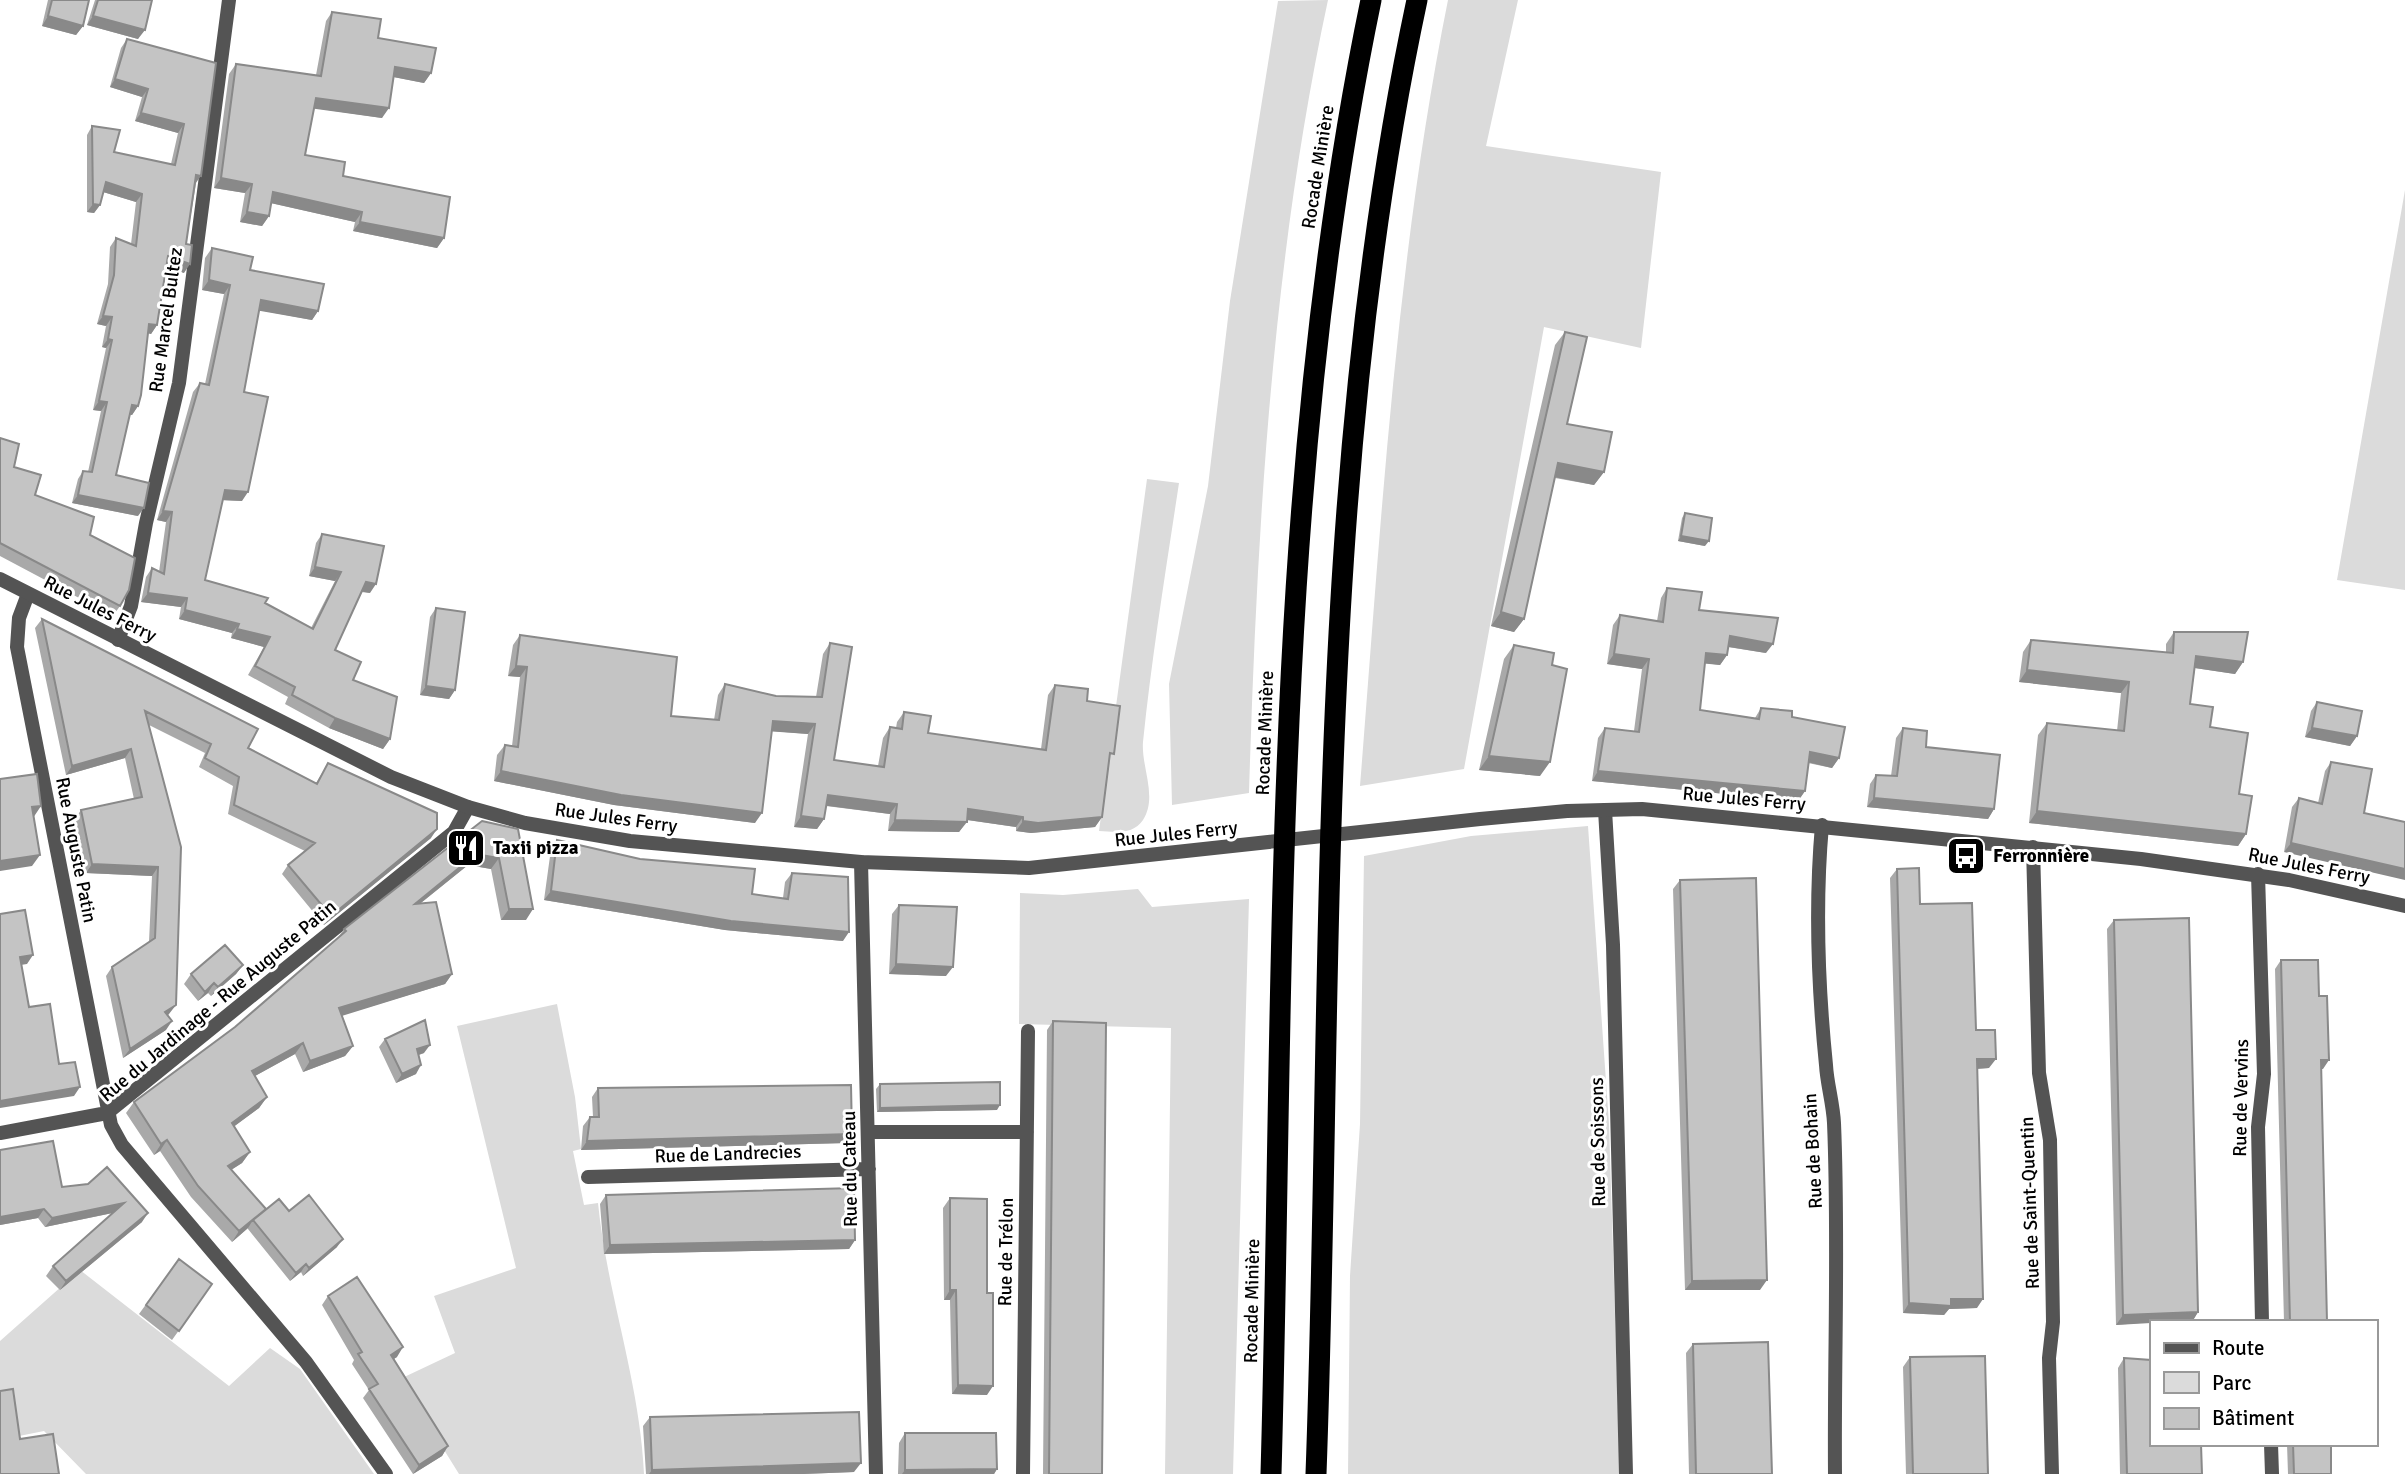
<svg xmlns="http://www.w3.org/2000/svg" width="2405" height="1474" viewBox="0 0 2405 1474" font-family="Signika,sans-serif">
  <style>
    .green { fill: #dbdbdb }
    .lines { fill: none; stroke-linecap: round; stroke-linejoin: round }
    .minor { stroke: #545454; stroke-width: 14 }
    .tertiary { stroke: #545454; stroke-width: 14 }
    .motorway { stroke: #000; stroke-width: 21 }
    .wall { fill: #a9a9a9 }
    .shaded-wall { fill: #898989 }
    .building { fill: #c4c4c4; stroke: #898989; stroke-width: 2 }
    .labels { text-anchor: middle; dominant-baseline: central; stroke-width: 6; stroke-linejoin: round; paint-order: stroke }
    .street-label { font-size: 19px; fill: #000; stroke: #fff }
    .poi-label { font-size: 19px; font-weight: bold; fill: #000; stroke: #fff; text-anchor: start }
  </style>
  <rect width="100%" height="100%" fill="#fff"/>
  <!-- green -->
  <path class="green" d="M1328 0C1272 261 1257 527 1249 793L1172 805 1169 684 1208 486 1230 301 1278 1Z
    M1448 0H1518L1486 146 1661 172 1641 348 1544 327 1464 769 1360 786C1381 523 1396 259 1448 0Z
    M2405 190V590L2337 580Z
    M1147 479 1179 483C1166 569 1152 655 1143 742 1141 767 1158 797 1143 820 1133 835 1115 832 1099 831Z
    M1588 826 1609 1124 1620 1474H1348L1350 1276 1360 1124 1364 856 1471 836Z
    M1138 889 1152 907 1249 899 1233 1474H1165L1171 1028 1019 1024 1020 893 1063 895Z
    M557 1004 575 1097 581 1149 573 1151 584 1205 598 1203C607 1294 640 1382 644 1474H459L400 1379 455 1353 434 1296 516 1268 457 1026Z
    M80 1270 229 1386 270 1348 300 1369 374 1474H86L44 1431 19 1436 14 1390 0 1391V1341Z"/>
  <g class="lines">
    <!-- minor -->
    <path class="minor" d="M28 594 19 618 17 647 111 1125 122 1145 306 1362 386 1474
      M118 640 131 606 146 523 179 383 229 0
      M1605 810 1613 945 1626 1474
      M1822 825C1815 904 1818 986 1826 1065 1827 1084 1833 1103 1834 1123 1839 1240 1834 1357 1835 1474
      M2033 847 2039 1073 2050 1140 2053 1322 2049 1358 2052 1474
      M861 862 876 1474
      M2258 874 2264 1074 2258 1127 2262 1322
      M868 1132H1027
      M0 1133 107 1113 454 832 468 807
      M588 1177 869 1169
      M2271 1444 2272 1474
      M1023 1474 1028 1031"/>
    <!-- tertiary -->
    <path class="tertiary" d="M0 579 391 777 468 807 525 823 630 841 861 862 1029 868 1480 819 1567 811 1642 809 2141 859 2289 880 2405 906"/>
    <!-- motorway -->
    <path class="motorway" d="M1271 1474C1285 980 1270 487 1371 0
      M1316 1474C1334 981 1313 486 1417 0"/>
  </g>
  <!-- wall -->
  <path class="wall" d="M48 0H89L83 26 76 35 42 26Z
    M95 0H152L138 39 87 25Z
    M332 12 378 38 431 73 424 83 394 77 382 118 314 108 305 155 343 176 444 238 437 248 353 231 355 222 271 203 269 216 262 226 240 222 245 193 214 188 229 74 236 64 316 75 326 21Z
    M127 39 216 63 186 244 184 273 166 266 157 325 151 334 148 333 138 406 132 415 130 414 116 475 138 516 72 503 78 479 83 471 88 472 101 411 93 410 106 348 102 347 106 326 97 324 108 284 110 247 116 238 131 244 136 202 103 192 100 205 94 213 87 212V135L92 126 114 152 171 164 178 133 135 121 142 97 110 87 121 48Z
    M212 248 318 311 312 320 259 310 244 392 242 501 223 500 205 580 265 603 311 628 335 581 309 576 316 543 322 534 370 593 361 592 335 650 390 739 383 749 329 728 285 704 288 697 248 675 264 647 231 638 232 633 179 619 181 607 141 602 146 577 152 568 159 572 166 522 157 520 193 392 200 383 205 384 224 294 202 290 205 258Z
    M1565 332 1567 424 1604 472 1594 485 1555 478 1524 619 1514 632 1491 626 1555 345Z
    M0 438 14 467 35 495 90 535 120 606 113 616 0 556Z
    M1685 513 1705 546 1678 541 1682 518Z
    M1667 588 1766 653 1728 647 1727 655 1720 665 1705 663 1700 710 1755 718 1761 708 1792 717 1839 758 1832 768 1808 763 1805 791 1798 801 1592 781 1598 738 1605 728 1634 731 1642 669 1607 664 1613 625 1620 615 1657 621 1661 598Z
    M436 608 455 690 449 699 420 695 430 617Z
    M42 619 248 748 316 783 328 763 431 838 324 925 282 874 288 865 305 851 228 814 233 786 199 767 205 753 149 725 169 1014 168 1015 166 1030 123 1058 106 976 112 967 149 942 152 876 86 873 75 819 81 810 134 799 125 758 66 775 35 628Z
    M2174 632 2243 662 2235 674 2195 668 2190 704 2210 727 2239 794 2246 834 2238 846 2029 823 2038 735 2047 723 2117 731 2121 693 2019 682 2023 652 2031 640 2166 653V644Z
    M520 635 671 716 714 720 718 695 725 684 776 696 816 697 823 654 830 643 834 760 878 766 883 738 890 727 896 728 897 722 904 712 928 733 1041 749 1048 695 1055 685 1087 701 1109 760 1102 817 1095 827 1031 833 1016 831V827L967 820 959 832 888 831 890 814 826 806 824 819 817 829 794 827 808 734 772 731 755 823 614 805 494 781 497 755 505 745 512 746 520 677 508 676 513 645Z
    M1514 645 1552 665 1540 776 1479 770 1504 659Z
    M2317 702 2357 736 2350 746 2305 737 2311 711Z
    M1903 728 1926 747 1994 809 1988 819 1867 807 1870 784 1876 775 1891 776 1896 738Z
    M2331 762 2372 769 2284 852 2292 807 2299 798 2318 803 2325 771Z
    M482 821 526 920H501L491 869 468 865 421 903 452 974 445 984 342 1015 353 1046 345 1056 303 1072 295 1054 255 1076 267 1097 259 1108 234 1126 250 1152 242 1163 231 1170 266 1209 264 1212 289 1211 337 1247 303 1276 301 1272 290 1281 248 1229V1228L232 1242 191 1197 160 1151 154 1155 126 1113 134 1102 235 1027 337 939 344 929Z
    M557 840 752 894 783 898 785 882 792 873 843 941 725 930 544 900 551 849Z
    M1897 869 1920 904 1976 1030 1989 1068 1978 1069 1977 1308 1949 1309 1944 1315 1903 1313 1890 878Z
    M1680 880 1760 1290H1685L1673 889Z
    M899 905 946 976 889 974 892 914Z
    M2114 920 2198 1312 2192 1322H2151L2116 1325 2107 929Z
    M2281 960 2323 1069H2321L2327 1322H2284L2275 969Z
    M243 965 236 974 211 996 208 993 198 1001 184 984 191 974Z
    M1053 1021 1102 1474H1043L1047 1030Z
    M385 1039 424 1053 419 1055 416 1074 396 1083 379 1047Z
    M880 1084 997 1110 877 1112 876 1089Z
    M598 1088 852 1134 846 1143 581 1150 583 1126 590 1117H593L592 1097Z
    M0 1150 62 1187 142 1222 60 1290 46 1276 53 1266 113 1213 45 1227 38 1218 0 1225Z
    M606 1195 855 1240 849 1249 604 1254 600 1204Z
    M950 1198 987 1395 952 1394 950 1300H944L943 1208Z
    M179 1259 212 1284 172 1340 139 1314Z
    M328 1296 397 1357 394 1359 448 1446 442 1456 413 1474 363 1398 369 1390 352 1364 354 1360 322 1305Z
    M1693 1344 1772 1474H1689L1686 1353Z
    M1910 1357 1988 1474H1906L1903 1367Z
    M2124 1358 2202 1474H2120L2118 1368Z
    M650 1417 854 1472 803 1474H646L643 1426Z
    M905 1433 997 1469 994 1474H898L899 1443Z
    M2287 1444H2331V1474H2288Z"/>
  <!-- shaded-wall -->
  <path class="shaded-wall" d="M48 16 83 26 76 35 42 26Z
    M93 16 145 30 138 39 87 25Z
    M395 67 431 73 424 83 388 76Z
    M115 79 148 89 142 97 110 87Z
    M316 98 389 108 382 118 309 108Z
    M141 113 184 124 178 133 135 121Z
    M196 175 201 176 195 184Z
    M221 178 252 184 245 193 214 188Z
    M106 182 142 194 136 202 100 191Z
    M273 192 362 212 355 222 266 202Z
    M93 204 100 205 94 213 87 212Z
    M247 212 269 216 262 226 240 222Z
    M360 222 444 238 437 248 353 231Z
    M168 256 190 264 184 273 162 265Z
    M209 280 230 285 224 294 202 290Z
    M261 300 318 311 312 320 255 310Z
    M103 316 112 317 106 326 97 324Z
    M149 324 157 325 151 334 143 332Z
    M108 339 112 340 106 348 102 347Z
    M99 401 107 402 101 411 93 410Z
    M132 405 138 406 132 415 126 414Z
    M1558 463 1604 472 1594 485 1549 476Z
    M225 490 248 492 242 501 219 500Z
    M78 495 144 508 138 516 72 503Z
    M163 511 172 512 166 522 157 520Z
    M1681 536 1709 541 1705 546 1678 541Z
    M315 567 341 572 335 581 309 576Z
    M366 582 376 584 370 593 359 591Z
    M148 593 187 598 181 607 141 602Z
    M185 610 239 624 232 633 179 619Z
    M1501 612 1524 619 1514 632 1491 626Z
    M237 629 270 637 264 647 231 638Z
    M1730 636 1773 644 1766 653 1723 646Z
    M1706 653 1727 655 1720 665 1699 663Z
    M1614 654 1649 659 1642 669 1607 664Z
    M2196 656 2243 662 2235 674 2188 667Z
    M516 666 527 667 520 677 508 676Z
    M2027 670 2129 682 2121 693 2019 682Z
    M426 686 455 690 449 699 420 695Z
    M335 718 390 739 383 749 329 728Z
    M773 721 815 724 808 734 766 731Z
    M2312 728 2357 736 2350 746 2305 737Z
    M131 749 125 758 66 775 72 766Z
    M1810 752 1839 758 1832 768 1803 761Z
    M1489 756 1550 762 1540 776 1479 770Z
    M501 771 762 813 755 823 614 805 494 781Z
    M1598 771 1805 791 1798 801 1592 781Z
    M828 795 897 804 890 814 821 805Z
    M1874 798 1994 809 1988 819 1867 807Z
    M41 806 33 818 32 807Z
    M968 809 1023 817 1016 827 961 819Z
    M2037 811 2246 834 2238 846 2029 823Z
    M801 816 824 819 817 829 794 827Z
    M1102 817 1095 827 1031 833 1016 831 1023 821Z
    M895 820 967 822 959 832 888 831Z
    M437 829 431 838 324 925 331 916Z
    M2291 843 2405 869V880L2284 852Z
    M476 854 499 858 491 869 468 865 407 914 415 904Z
    M40 855 32 866 0 871V861Z
    M92 864 158 867 152 876 86 873Z
    M551 891 849 932 843 941 725 930 544 900Z
    M509 909H533L526 920H501Z
    M33 955 27 964 14 966 20 957Z
    M896 964 953 967 946 976 889 974Z
    M243 965 236 974 211 996 218 987Z
    M452 974 445 984 332 1019 339 1008Z
    M214 983 208 993 198 1001 205 992Z
    M176 1005 169 1014 159 1021 165 1012Z
    M172 1021 166 1030 123 1058 130 1049Z
    M303 1043 295 1054 244 1082 252 1071Z
    M430 1045 424 1053 411 1057 417 1049Z
    M353 1046 345 1056 303 1072 310 1061Z
    M1977 1059H1996L1989 1068 1971 1069Z
    M2321 1060H2329L2323 1069H2315Z
    M421 1065 416 1074 396 1083 402 1074Z
    M80 1087 74 1096 0 1108V1101Z
    M267 1097 259 1108 224 1134 232 1123Z
    M1000 1105 997 1110 877 1112 880 1108Z
    M852 1134 846 1143 581 1150 587 1141Z
    M167 1140 160 1151 154 1155 161 1144Z
    M250 1152 242 1163 220 1177 228 1166Z
    M124 1203 117 1212 45 1227 52 1218Z
    M44 1209 38 1218 0 1225V1217Z
    M266 1209 258 1219 253 1220 248 1228 232 1242 239 1231Z
    M148 1213 142 1222 60 1290 66 1281Z
    M343 1239 337 1247 303 1276 309 1268Z
    M855 1240 849 1249 604 1254 610 1245Z
    M306 1264 301 1272 290 1281 296 1273Z
    M1767 1280 1760 1290H1685L1692 1281Z
    M950 1290H956L950 1300H944Z
    M1951 1299H1983L1977 1308 1949 1309 1944 1315 1903 1313 1909 1303Z
    M2198 1312 2192 1322H2151V1323L2116 1325 2123 1315Z
    M403 1347 397 1357 385 1364 391 1355Z
    M958 1385 993 1386 987 1395 952 1394Z
    M448 1446 442 1456 413 1474 419 1465Z
    M861 1463 854 1472 803 1474H649L652 1470Z
    M997 1469 994 1474H902L905 1470Z"/>
  <!-- building -->
  <path class="building" d="M52 0H89L83 26 48 16Z
    M98 0H152L145 30 93 16Z
    M332 12 381 19 378 38 436 48 431 73 395 67 389 108 316 98 305 155 345 162 343 176 450 197 444 238 360 222 362 212 273 192 269 216 247 212 252 184 221 178 236 64 321 76Z
    M127 39 216 63 201 176 196 175 186 244 192 245 190 264 168 256 157 325 149 324 141 395 138 406 132 405 116 475 149 483 144 508 78 495 83 471 92 472 107 402 99 401 112 340 108 339 112 317 103 316 114 275 116 238 136 246 142 194 106 182 100 205 93 204 92 126 120 130 114 152 175 165 184 124 141 113 148 89 115 79Z
    M212 248 253 257 250 270 324 284 318 311 261 300 244 392 268 397 248 492 225 490 205 580 268 598 265 603 313 629 341 572 315 567 322 534 384 546 376 584 366 582 335 650 361 662 353 680 397 697 390 739 335 718 292 695 295 687 255 666 270 637 237 629 239 624 185 610 187 598 148 593 152 568 164 574 172 512 163 511 200 383 209 385 230 285 209 280Z
    M1565 332 1587 337 1567 424 1612 432 1604 472 1558 463 1524 619 1501 612Z
    M0 438 19 444 14 467 41 475 35 495 94 517 90 535 135 558 129 590 120 606 0 543Z
    M1685 513 1712 518 1709 541 1681 536Z
    M1667 588 1702 592 1699 610 1778 618 1773 644 1730 636 1727 655 1706 653 1700 710 1759 719 1761 708 1792 711V717L1845 727 1839 758 1810 752 1805 791 1598 771 1605 728 1639 732 1649 659 1614 654 1620 615 1663 622Z
    M436 608 465 612 455 690 426 686Z
    M42 619 258 729 248 748 317 784 328 763 437 813V829L331 916 288 865 315 843 234 805 239 777 205 758 211 744 145 711 181 847 176 1005 165 1012 172 1021 130 1049 112 967 155 938 158 867 92 864 81 810 142 797 131 749 72 766Z
    M2174 632H2248L2243 662 2196 656 2190 704 2213 707 2210 727 2248 733 2239 794 2252 796 2246 834 2037 811 2047 723 2124 731 2129 682 2027 670 2031 640 2173 653Z
    M520 635 677 657 671 716 719 720 725 684 776 696 822 697 830 643 852 647 834 760 884 767 890 727 902 729 904 712 931 716 928 733 1046 750 1055 685 1088 689 1087 701 1120 706 1114 754 1110 753 1102 817 1038 823 1023 821V817L968 809 967 822 895 820 897 804 828 795 824 819 801 816 815 724 773 721 762 813 621 795 501 771 505 745 518 747 527 667 516 666Z
    M1514 645 1554 653 1552 665 1567 669 1550 762 1489 756Z
    M2317 702 2362 711 2357 736 2312 728Z
    M1903 728 1927 731 1926 747 2000 755 1994 809 1874 798 1876 775 1897 776Z
    M2331 762 2372 769 2364 813 2405 822V869L2291 843 2299 798 2322 804Z
    M37 774 41 806 32 807 40 855 0 861V779Z
    M482 821 518 829 533 909H509L499 858 476 854 415 904 436 902 452 974 339 1008 353 1046 310 1061 303 1043 252 1071 267 1097 232 1123 250 1152 228 1166 266 1209 239 1231 198 1186 167 1140 161 1144 134 1102 235 1027 346 931 344 929Z
    M557 840 640 859 755 869 752 894 788 899 792 873 848 877 849 932 731 921 551 891Z
    M1919 868 1920 904 1972 903 1976 1030H1995L1996 1059H1977L1983 1299H1951V1306L1909 1303 1897 869Z
    M1756 878 1767 1280 1692 1281 1680 880Z
    M899 905 957 907 953 967 896 964Z
    M25 910 33 955 20 957 29 1007 50 1004 59 1064 75 1062 80 1087 0 1101V914Z
    M2189 918 2198 1312 2123 1315 2114 920Z
    M225 945 243 965 218 987 214 983 205 992 191 974Z
    M2281 960H2318L2319 996H2327L2329 1060H2321L2327 1322H2290Z
    M425 1020 430 1045 417 1049 421 1065 402 1074 385 1039Z
    M1053 1021 1106 1023 1102 1474H1049Z
    M1000 1082V1105L880 1108V1084Z
    M851 1085 852 1134 587 1141 590 1117H599L598 1088Z
    M53 1141 62 1187 88 1184 107 1167 148 1213 66 1281 53 1266 124 1203 52 1218 44 1209 0 1217V1150Z
    M854 1188 855 1240 610 1245 606 1195Z
    M309 1195 343 1239 309 1268 306 1264 296 1273 253 1220 279 1199 289 1211Z
    M950 1198 987 1199V1293H993V1386L958 1385 956 1290H950Z
    M179 1259 212 1284 179 1331 146 1305Z
    M357 1277 403 1347 391 1355 448 1446 419 1465 369 1389 378 1384 358 1354 362 1352 328 1296Z
    M1768 1342 1772 1474H1696L1693 1344Z
    M1985 1356 1988 1474H1913L1910 1357Z
    M2124 1358 2151 1360V1444H2201L2202 1474H2127Z
    M13 1389 20 1439 53 1434 59 1474H0V1391Z
    M859 1412 861 1463 652 1470 650 1417Z
    M905 1433H996L997 1469 905 1470Z
    M2293 1444H2331V1474H2294Z"/>
  <!-- icons -->
  <defs>
    <symbol id="restaurant-square" viewBox="-11 -11 22 22"><rect x="-9" y="-9" width="18" height="18" rx="4" fill="#000" stroke="#fff"/><path d="M-5-6h1v4h1v-4h1v4h1v-4h1v5L-1.5 .5V6h-2V.5L-5-1ZM5-6V6H3V1.5H1.5Q1.5-4 5-6Z" fill="#fff"/></symbol>
    <symbol id="bus-square" viewBox="-11 -11 22 22"><rect x="-9" y="-9" width="18" height="18" rx="4" fill="#000" stroke="#fff"/><path d="M-5-6H5V4H4V6H2V4H-2V6H-4V4H-5ZM-3.5-4V0h7V-4ZM-3.5 1.2v1.5H-2V1.2ZM2 1.2v1.5H3.5V1.2Z" fill="#fff"/></symbol>
  </defs>
  <g fill-rule="evenodd">
    <use href="#restaurant-square" x="444" y="826" width="44" height="44"/>
    <use href="#bus-square" x="1944" y="834" width="44" height="44"/>
  </g>
  <g class="labels">
    <!-- street labels -->
    <g class="street-label">
      <text transform="translate(1318 167) rotate(-81)">Rocade Minière</text>
      <text transform="translate(166 320) rotate(-82)">Rue Marcel Bultez</text>
      <text transform="translate(100 609) rotate(27)">Rue Jules Ferry</text>
      <text transform="translate(1265 733) rotate(-88)">Rocade Minière</text>
      <text transform="translate(1744 799) rotate(5)">Rue Jules Ferry</text>
      <text transform="translate(616 818) rotate(8)">Rue Jules Ferry</text>
      <text transform="translate(1176 834) rotate(-6)">Rue Jules Ferry</text>
      <text transform="translate(76 850) rotate(79)">Rue Auguste Patin</text>
      <text transform="translate(2309 866) rotate(11)">Rue Jules Ferry</text>
      <text transform="translate(218 1001) rotate(-40)">Rue du Jardinage - Rue Auguste Patin</text>
      <text transform="translate(2241 1098) rotate(-89)">Rue de Vervins</text>
      <text transform="translate(1598 1142) rotate(-91)">Rue de Soissons</text>
      <text transform="translate(1813 1151) rotate(-93)">Rue de Bohain</text>
      <text transform="translate(728 1154) rotate(-2)">Rue de Landrecies</text>
      <text transform="translate(850 1169) rotate(-91)">Rue du Cateau</text>
      <text transform="translate(2030 1203) rotate(-92)">Rue de Saint-Quentin</text>
      <text transform="translate(1006 1252) rotate(-89)">Rue de Trélon</text>
      <text transform="translate(1252 1301) rotate(-89)">Rocade Minière</text>
    </g>
    <!-- poi labels -->
    <g class="poi-label">
      <text x="493" y="848">Taxii pizza</text>
      <text x="1993" y="856">Ferronnière</text>
    </g>
  </g>
  <!-- legend -->
  <rect x="2150" y="1320" width="228" height="126" fill="#ffffff" stroke="#999999" stroke-width="2"/>
  <rect x="2164" y="1343" width="35" height="10" fill="#545454" stroke="#999999" stroke-width="2"/>
  <text x="2212" y="1355" font-size="21" fill="#000000">Route</text>
  <rect x="2164" y="1372" width="35" height="21" fill="#dbdbdb" stroke="#999999" stroke-width="2"/>
  <text x="2212" y="1390" font-size="21" fill="#000000">Parc</text>
  <rect x="2164" y="1408" width="35" height="21" fill="#c4c4c4" stroke="#999999" stroke-width="2"/>
  <text x="2212" y="1425" font-size="21" fill="#000000">Bâtiment</text>
</svg>
